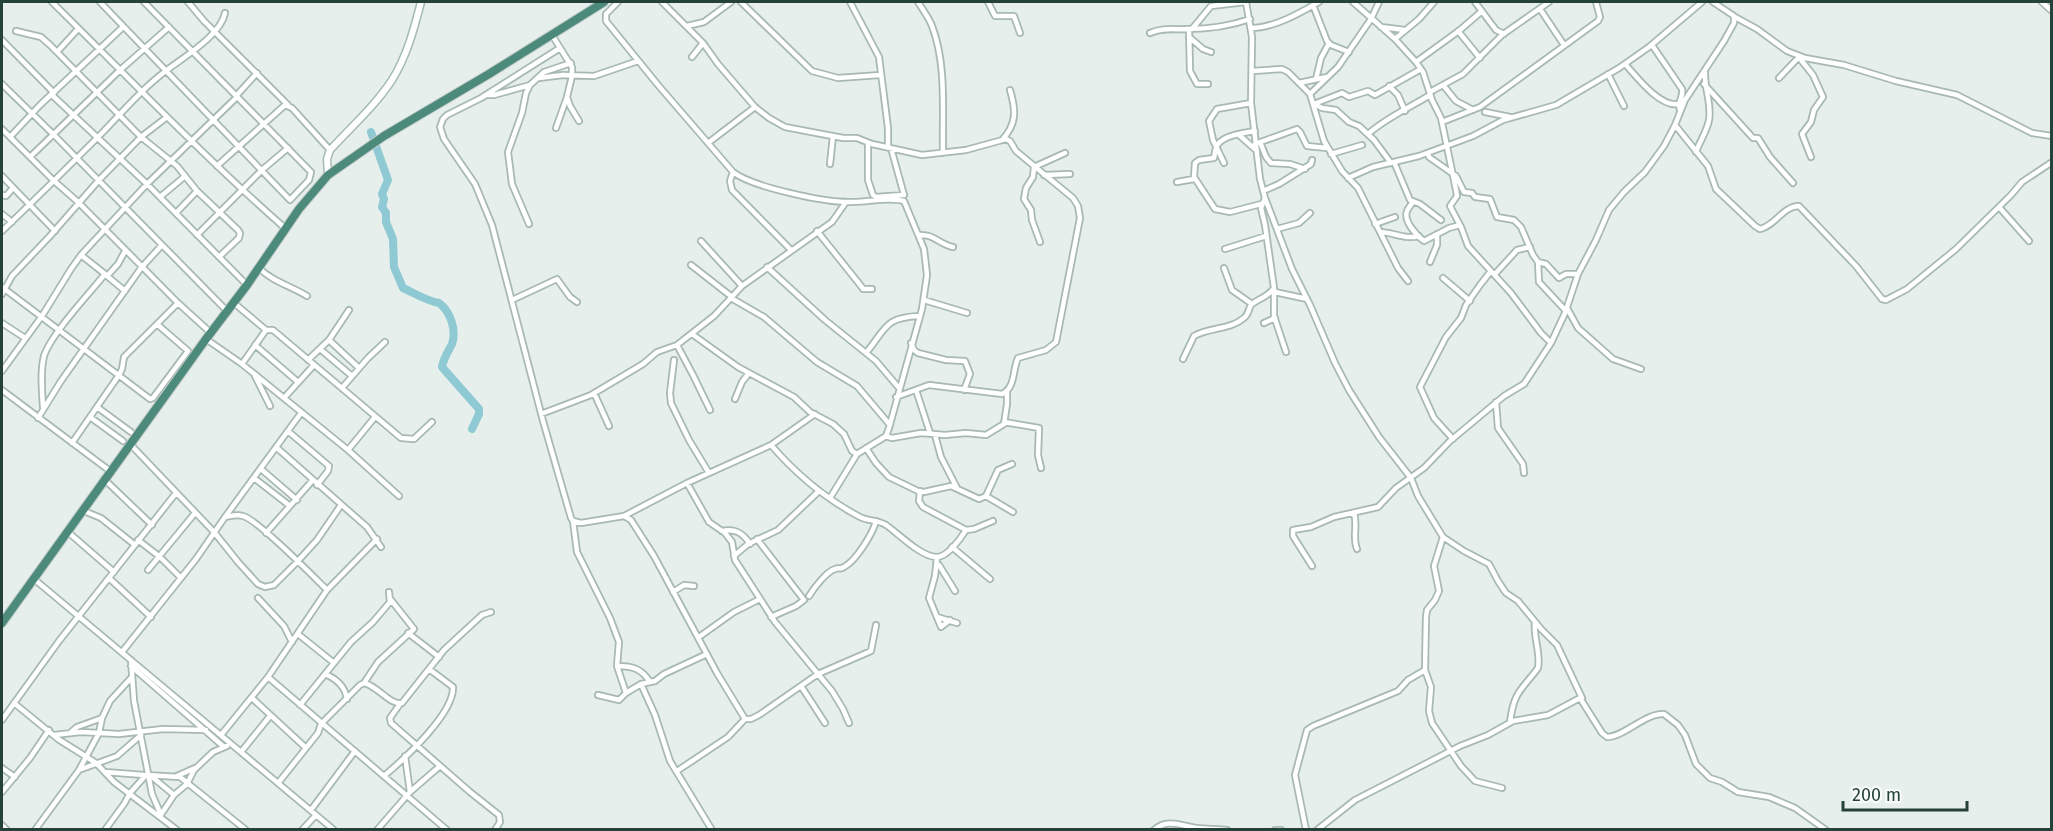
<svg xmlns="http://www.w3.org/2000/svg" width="2053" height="831" viewBox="0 0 2053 831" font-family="'Fira Sans',sans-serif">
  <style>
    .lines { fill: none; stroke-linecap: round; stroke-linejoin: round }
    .river { stroke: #8ec9d4; stroke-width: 8 }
    .minor-casing { stroke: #a8b8b2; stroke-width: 8 }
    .tertiary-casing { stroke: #a8b8b2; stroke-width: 8 }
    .secondary-casing { stroke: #a4bbb3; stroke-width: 9 }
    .trunk-casing { stroke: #c2cac8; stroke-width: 10 }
    .minor { stroke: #fff; stroke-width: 4.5 }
    .tertiary { stroke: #fff; stroke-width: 5 }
    .secondary { stroke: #fff; stroke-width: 6 }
    .trunk { stroke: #4c8a7c; stroke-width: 8 }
  </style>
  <rect width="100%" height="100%" fill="#e6efeb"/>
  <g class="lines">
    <!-- river -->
    <path class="river" d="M371 132 388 180 382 194 384 199 382 207 386 213V222L393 239 394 267 403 288C414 293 427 301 439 303 450 311 457 330 452 344 448 352 444 357 442 367L479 409V414L472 429"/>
    <defs>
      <path id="minor" d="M52 2C129 78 204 157 286 229
        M100 2 290 200 309 180 311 172 144 2
        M188 2 204 21 288 105
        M618 2 606 14V21L658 85 733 172 730 181 732 190 791 250
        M662 2 703 43 718 64 755 107 769 118 785 127 843 138H857L872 144 922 155 966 150 1006 139 1010 141 1016 151 1073 198 1078 206 1080 218 1056 342 1046 350 1018 358C1012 371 1016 387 1002 394L929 385 896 397
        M741 2 812 71 838 78 880 75
        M850 2 879 57 888 128V147
        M918 2C923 10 929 18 932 26 947 65 942 112 943 153
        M988 2 995 16H1014L1020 33
        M1246 2 1252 37 1251 103 1260 179 1265 198 1292 269 1310 305 1335 363 1349 390 1379 437 1411 478 1418 496 1443 537 1464 551 1489 564 1498 581 1506 593 1518 601 1541 629 1557 645 1582 698
        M1353 2 1395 39 1416 62 1423 72 1432 100 1441 118 1456 190 1457 196 1450 206 1461 227 1468 246 1511 293 1541 333 1551 343
        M1475 2 1496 30 1504 34
        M1313 5 1327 41 1331 45 1349 52
        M1540 9 1564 45
        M1735 17 1757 29 1787 51 1805 58 1844 65 1896 81 1957 95 2032 133 2052 136
        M687 26 704 22 731 2
        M1381 27 1405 30
        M1251 28C1274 28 1300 13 1319 2
        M1189 29 1190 71 1197 84H1208
        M1192 29 1211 6 1246 2
        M16 31 41 37 50 45 141 137 177 166 197 191 238 230 240 233 239 238 219 257
        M1458 31 1480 58
        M1150 33C1163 27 1175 30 1188 29 1209 29 1230 26 1250 19
        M552 35 572 67V76L567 97 570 106 579 121
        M1189 37 1203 49 1211 52
        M1395 39 1419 19 1434 2
        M2 40 54 93
        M1652 45 1682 89C1684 97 1677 101 1680 110
        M560 48 481 98 447 115 443 119 440 127 444 139 475 184 492 225 543 421 571 518 573 521 581 523 624 516 631 520 654 556 717 673 745 719H751L759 715 818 674 871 651 876 625
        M57 52 78 29
        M1797 55 1813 75 1823 97 1814 110 1811 122 1802 134 1811 157
        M692 57 703 43
        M1416 62 1460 30 1482 11
        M1625 64C1636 76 1660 108 1679 104
        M1252 71 1282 69 1288 72 1310 94 1324 141 1342 171 1358 188 1398 268 1408 281
        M1608 74 1624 106
        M539 78 563 75 594 76 638 61
        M1779 78 1798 58
        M1316 79 1321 58 1329 43
        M1299 83 1327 77
        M2 84 54 135 228 312
        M1704 84 1753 138H1758L1770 157 1793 183
        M1443 85 1456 101 1473 110
        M1389 86 1398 95 1405 111
        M1430 92 1463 74 1502 35 1549 2
        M1310 94 1338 67 1371 19 1379 2
        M52 95 147 184 247 285
        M486 95H494L530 85
        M236 96 257 73
        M1314 104 1342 93 1349 97 1368 91 1375 95 1421 69
        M1314 104 1322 108 1336 110 1349 122 1359 126 1374 140 1391 163
        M1485 112 1510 117
        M1442 122 1480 107 1598 21 1600 17 1596 2
        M1675 125 1708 166 1716 189 1755 226 1760 229C1775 226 1783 206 1799 206L1856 266 1882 299 1886 300 1907 289 1956 249 2011 195 2022 182 2052 162
        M556 128 567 97
        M2 129 53 180 78 202 178 303 124 357 122 369 119 375 72 443
        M1255 131C1244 133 1225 135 1218 144 1215 147 1215 154 1214 158L1199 160 1195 163 1194 177 1215 209 1230 212 1261 204
        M1368 134C1387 117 1409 108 1430 95
        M1239 135 1256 150
        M10 137 40 105 123 27
        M1002 140C1017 124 1016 110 1010 90
        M1260 142 1266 157 1271 163 1290 164 1305 169
        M708 143 755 107
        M868 143V180L873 195 876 197 903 195
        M1255 144 1297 129 1300 132 1307 146 1327 148
        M891 148 904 195
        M1696 152C1700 141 1707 131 1709 120 1712 104 1704 88 1705 72
        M1428 153 1429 157 1456 176 1464 192 1472 193 1475 197 1490 199 1497 217 1514 220 1521 227 1533 255 1538 262 1539 282 1566 311
        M1331 154 1362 145
        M30 157 119 71 169 27
        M1394 162 1410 200 1420 204 1441 220
        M1224 163 1213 140 1209 121 1217 109 1251 103
        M830 164 833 136
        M217 166 285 105 292 108 330 150
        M733 172C752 187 823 202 849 202 867 203 887 196 904 201L924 249 927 275 922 309 889 428 886 436 857 454 830 498
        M1044 175 1070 174
        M2 176 55 231
        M1348 178 1373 167 1419 156 1473 136 1503 120 1556 105 1619 68 1649 47 1702 2
        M1177 182 1194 179
        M1263 191 1279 184 1311 164 1312 160
        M2 195 6 196 13 188
        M160 197 184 177
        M1413 202C1411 205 1408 208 1407 211 1403 221 1417 236 1424 241L1449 228 1460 225
        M1999 207 2029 241
        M176 213 197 191
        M2 214 12 222
        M529 224 512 184 508 152 522 113 526 93 530 85 544 72 571 63
        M1375 224 1395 217
        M1277 229 1299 223 1310 213
        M2 231C36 199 70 165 104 131 124 110 143 88 167 70 184 57 221 35 225 13
        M817 231 861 286 863 289H872
        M1380 232C1393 232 1405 240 1419 236
        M197 235 262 170 288 148
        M919 235C935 234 938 244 953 247
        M701 241 742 286
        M1040 242 1032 220 1031 210 1024 199 1026 188 1033 177 1034 167 1065 153
        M1225 249 1266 236
        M1430 262 1437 245V234
        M1538 262 1546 264 1559 278 1566 274H1578
        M691 265 732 297
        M767 267 825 320 876 361 899 388
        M259 268C273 282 291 286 307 296
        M1224 268 1232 290 1252 304
        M1495 274 1517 250 1530 247
        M107 276 118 264 125 251
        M107 276 125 291
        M1443 278 1470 301
        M2 287 150 399 153 398 188 351 158 325
        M1274 288V316L1286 352
        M1275 292 1307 299
        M2 294 12 276 50 236 99 180 141 137 167 117
        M731 298 764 317 817 362 857 386 890 425
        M512 300 557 279 570 297 577 302
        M924 300 967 313
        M178 303 211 333
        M234 303 266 330
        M1567 308 1578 328 1613 359 1641 369
        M2 323 25 338
        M1264 323 1275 318
        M692 334 738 367 794 397 810 412 833 424 844 434 852 451 857 454
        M206 339 242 364 348 450 399 496
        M329 340 359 368
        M911 343 914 350 918 353 946 360 965 361 970 374 964 390
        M255 345 298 382
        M677 345 693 375 710 410
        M320 349 352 376
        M866 353C886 329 884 317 920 316
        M1183 359 1194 336C1210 327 1230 330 1244 318 1249 314 1248 310 1251 305 1257 299 1267 298 1274 288L1265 225 1261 208 1265 198
        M308 360 329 340 349 310
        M674 360 670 393 671 403 689 440 709 473
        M242 364 266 330H273L401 438 414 439 432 422
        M2 371 42 316 71 269 81 255 147 184 237 97
        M255 376 270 406
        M342 388 368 358 385 342
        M2 390 110 471
        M916 390 930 433
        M594 393 609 426
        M284 398 314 365
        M735 399 742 382 749 373
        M1496 402 1498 428 1523 464 1524 473
        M43 407C42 391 40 372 44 356 51 334 89 294 105 274L81 255
        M97 407 131 432
        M541 414 591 395 643 364 657 352 677 345 714 316 742 286 832 222 846 202
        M90 417 123 441
        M38 418 61 381 141 268 162 245
        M1004 422 1039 428 1038 455 1041 468
        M289 432 329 466 328 471 317 485
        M935 435 941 457 957 488
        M886 436 892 438 921 433 945 435 966 433 986 435 1004 424 1007 404V392
        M1453 439 1434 418 1420 387 1446 337 1461 318 1466 305 1480 285 1491 271
        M131 445 214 532 238 562 258 584 265 587 274 585 297 562 317 540 341 505
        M771 445C796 474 826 499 860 517 868 521 878 520 886 525 899 534 920 556 936 557 947 558 961 538 966 530
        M277 448 367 527 381 547
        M866 448 876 463 889 477 918 491 924 492 951 486 979 499 986 496 998 470 1012 464
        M348 450 375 417
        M261 469 297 500
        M254 478 290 506
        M104 479 152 525
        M687 483 709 522 725 533 732 542 735 560 775 622 832 691 843 709 849 723
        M920 491 919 501 923 507 966 530 974 529 993 521
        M986 496 1013 512
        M84 511 101 518 135 545
        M1354 513C1358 526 1352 537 1357 549
        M624 516 687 483 771 445 815 414
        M225 517C231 516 237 514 243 516 258 520 313 576 327 590
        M573 521 577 552 610 618 619 642 617 666 626 693
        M722 531C735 528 743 533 750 544
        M68 532 114 572
        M266 533 312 481
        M1443 537 1434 566 1439 591 1435 600 1427 610 1426 617 1425 670 1431 687 1429 711 1432 723 1461 766 1475 781 1502 788
        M757 539 804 600 796 606 771 617
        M138 540 160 557 181 578
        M952 547 990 579
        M734 556 748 544 778 530 819 491
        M937 557 935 576 929 598 941 627 950 620
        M939 565 955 591
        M1312 566 1293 536V530L1311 527 1334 517 1378 507 1396 488 1424 468 1450 441 1504 396 1524 384 1551 343 1565 313 1578 274 1596 240 1609 210 1624 192 1645 172 1664 146 1675 125 1685 100 1724 41 1734 23V16L1713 2
        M148 570 195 513
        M109 578 151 617
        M34 579 334 830
        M673 592 684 585 694 586
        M809 596C814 588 826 572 835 569 841 567 839 570 844 567 856 561 873 533 876 521
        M258 598 284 626 292 642
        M937 617 957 623
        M408 633 439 657
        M298 634 334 663
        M699 637 734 612 760 599
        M122 652 196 559 225 517 301 413
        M131 660 134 701 152 794 161 815
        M131 666 224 747
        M617 666C633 666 642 669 650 682
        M325 674C337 679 345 686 347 699
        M268 677 447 830
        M364 683 378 662 414 629 391 600
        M641 684 655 715 670 761 712 830
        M801 686 825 723
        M598 695 619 700 626 693 641 684 655 681 664 674 707 654
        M252 698 306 748
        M14 703 58 739 96 763 114 782 177 830
        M400 704 390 718 391 723 470 792 499 815 500 822 495 830
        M300 705 351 642 373 622 390 602 389 592
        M2 720 59 641 176 493
        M1510 722C1514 691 1521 691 1538 668 1541 653 1533 637 1535 622
        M70 733 77 727 102 718
        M54 735 81 732 119 734 163 729 206 730
        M221 735 268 677 327 590 377 539
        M241 752 270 716
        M405 756 410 792
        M2 768 15 777
        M79 770 117 756 141 735
        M677 771 728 737 745 719
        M105 772 144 775
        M151 776 174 795
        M177 776 195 768
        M384 776C404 759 454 714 453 687L429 669
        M279 782 318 733 321 724 360 685 364 683C378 686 389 705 402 703L444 650 482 615 491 612
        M2 792 30 758 49 730
        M311 810 355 751
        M160 816 174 795 187 784 194 770 213 752 227 746
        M2 825 7 830
        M35 830 79 770 99 733 102 718 110 701 131 678
        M105 830 124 804 130 793 146 775 180 777 246 830
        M302 830 316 815
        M377 830 410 792 440 766
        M1154 830C1167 818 1182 826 1197 828 1206 829 1217 829 1227 830
        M1275 830H1281
        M1306 830 1295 775 1307 730 1313 726 1398 691 1408 680 1425 670
        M1317 830 1355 800 1431 761 1460 746 1488 735 1513 721 1548 715 1580 698 1602 733 1607 737C1624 737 1645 713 1664 714L1678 725 1685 735 1696 764 1710 778 1722 782 1738 792 1769 797 1795 808 1826 830"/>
      <path id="tertiary" d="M2042 2 2052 11"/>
      <path id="secondary" d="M328 175 327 159 330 150C351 127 375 106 392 80 407 56 414 29 421 2"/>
      <path id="trunk" d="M2 623 206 339 247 285 299 209 328 175 384 136 489 74 604 2"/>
    </defs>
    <!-- minor casing -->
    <use href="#minor" class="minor-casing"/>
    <!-- tertiary casing -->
    <use href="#tertiary" class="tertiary-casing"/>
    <!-- secondary casing -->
    <use href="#secondary" class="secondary-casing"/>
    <!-- trunk casing -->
    <use href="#trunk" class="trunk-casing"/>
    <!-- minor -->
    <use href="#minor" class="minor"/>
    <!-- tertiary -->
    <use href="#tertiary" class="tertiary"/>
    <!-- secondary -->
    <use href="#secondary" class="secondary"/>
    <!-- trunk -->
    <use href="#trunk" class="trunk"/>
  </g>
  <!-- border -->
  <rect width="2053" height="831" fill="none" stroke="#24423a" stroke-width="6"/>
  <!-- scale -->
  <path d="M1843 801v9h124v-9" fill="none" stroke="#24423a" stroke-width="3"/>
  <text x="1852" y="801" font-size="18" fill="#24423a" stroke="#f7fbf9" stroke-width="4.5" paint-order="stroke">200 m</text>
</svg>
